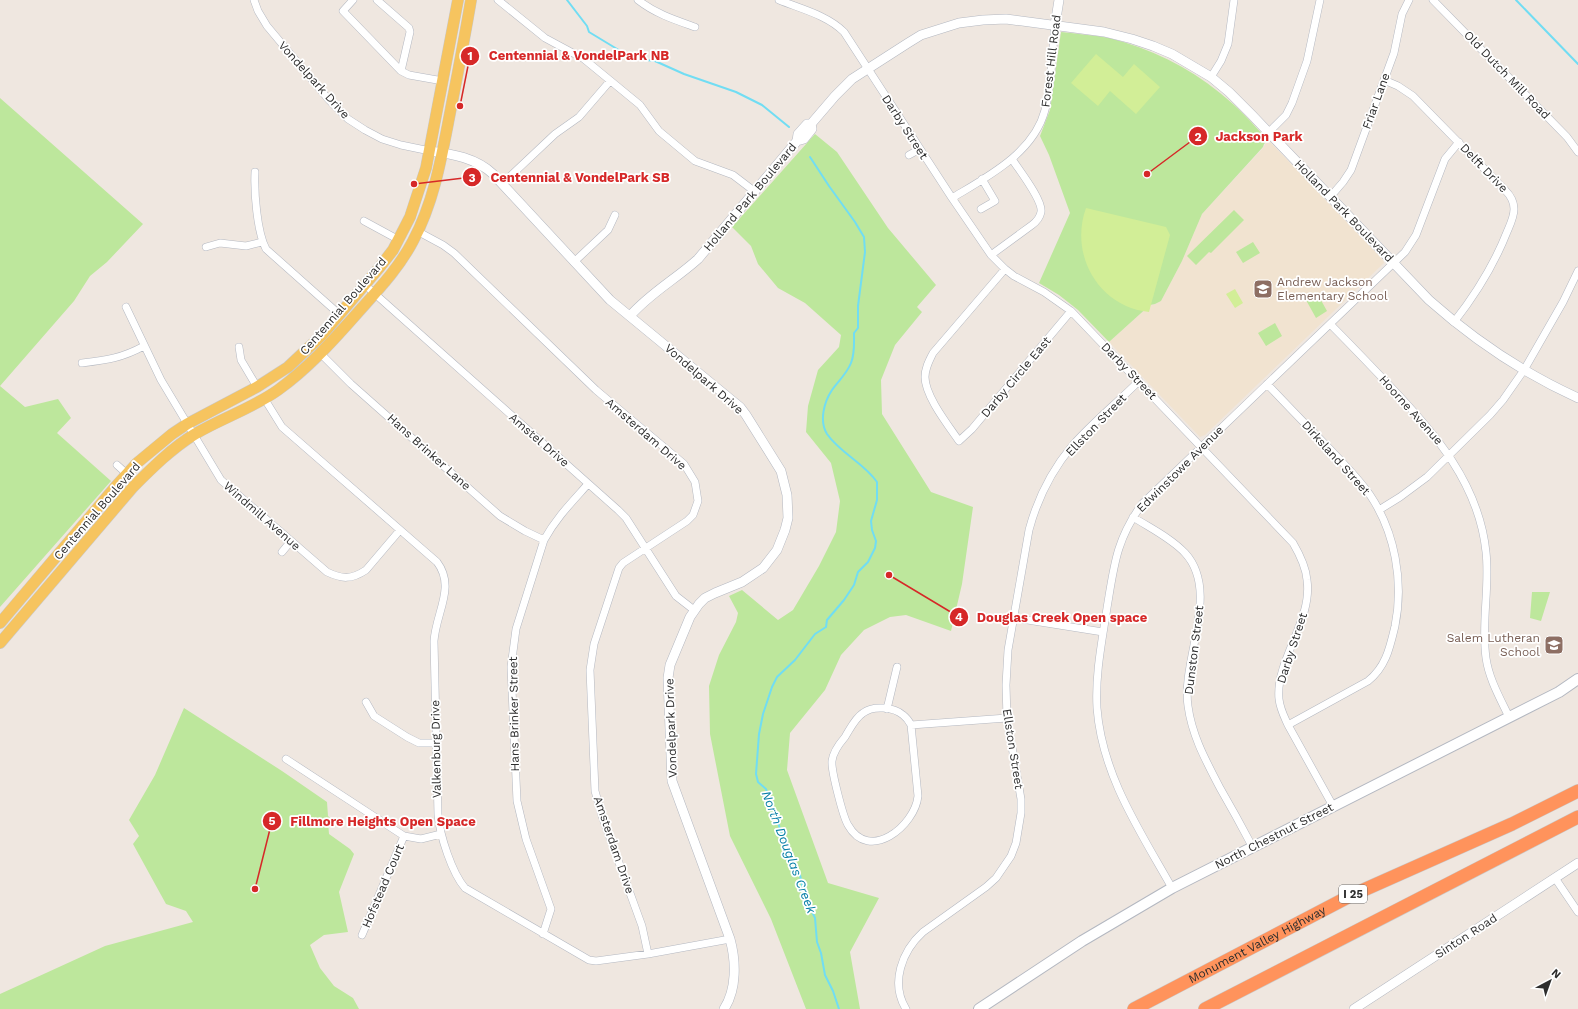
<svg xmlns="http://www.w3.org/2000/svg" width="1578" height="1009" viewBox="0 0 1578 1009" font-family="'Work Sans',sans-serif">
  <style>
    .education { fill: #f1e3d0 }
    .green { fill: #bde79c }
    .pitch { fill: #d2ee97 }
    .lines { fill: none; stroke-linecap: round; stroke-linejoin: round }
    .stream { stroke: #71ddf3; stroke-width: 2 }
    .minor-casing { stroke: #b4b8c1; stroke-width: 8 }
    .tertiary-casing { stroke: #b4b8c1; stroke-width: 10 }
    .secondary-casing { stroke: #b4b8c1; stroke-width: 12 }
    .primary-casing { stroke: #c9c9c9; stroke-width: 12 }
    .motorway-casing { stroke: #c9c9c9; stroke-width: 14 }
    .minor { stroke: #fff; stroke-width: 7 }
    .tertiary { stroke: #fff; stroke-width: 9 }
    .secondary { stroke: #fff; stroke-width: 10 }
    .primary { stroke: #f6c45f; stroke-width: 11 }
    .motorway { stroke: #ff935c; stroke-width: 13 }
    .labels { text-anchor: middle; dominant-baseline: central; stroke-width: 3.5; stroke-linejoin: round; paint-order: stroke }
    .shield { fill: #fff; stroke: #6d6d6d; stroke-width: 1 }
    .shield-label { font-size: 11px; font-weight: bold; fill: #2e2e2e }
    .street-label { font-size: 12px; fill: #2e2e2e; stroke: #fff }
    .education-label { font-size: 12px; fill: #785e54; stroke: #fff; text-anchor: start }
    .water-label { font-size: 13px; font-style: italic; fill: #0980a7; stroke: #fff }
    .leader { fill: none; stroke: #d62828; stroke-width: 1.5 }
    .callout-dot { fill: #d62828; stroke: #fff; stroke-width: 1.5 }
    .mark-label { font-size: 12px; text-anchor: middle; font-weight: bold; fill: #fff }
    .callout-label { font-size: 13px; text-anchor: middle; font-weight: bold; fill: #d62828; stroke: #fff; stroke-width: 3.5; stroke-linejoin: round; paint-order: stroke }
  </style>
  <rect width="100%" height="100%" fill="#efe7e0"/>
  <!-- education -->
  <path class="education" d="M1268 140 1383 260 1384 263 1205 435 1200 437 1109 342 1150 305 1155 304 1161 301 1182 261 1202 214 1263 148Z"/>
  <!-- green -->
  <path class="green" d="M1061 32C1077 34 1093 35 1109 38 1150 48 1188 67 1220 93 1238 107 1253 124 1268 140L1264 144 1263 147 1202 214 1182 261 1161 301 1155 304 1150 305 1109 342 1078 310 1059 295 1039 283 1070 213 1049 155 1040 136 1050 110Z
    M0 98 143 224 107 262 90 276 74 301 0 386 25 407 58 399 71 418 57 433 111 481 0 607Z
    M815 134 837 152 888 228 936 285 917 307 922 312 895 345 881 380 882 414 931 492 973 507 962 584 951 631 906 615 890 617 864 630 841 655 825 690 790 733 787 770 828 883 879 898 850 952 860 1009H806L771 919 730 836 710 734 709 686 719 655 736 622 738 613 729 596 742 590 778 620 793 610 819 566 836 532 840 501 831 463 806 432 808 406 818 370 839 347 841 335 805 303 778 288 758 264 751 246 732 227Z
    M1234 210 1244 220 1211 253 1209 252 1196 265 1187 256Z
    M1253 242 1260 253 1243 263 1236 252Z
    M1317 293 1327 311 1316 318 1306 300Z
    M1275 323 1282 336 1266 346 1258 333Z
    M1532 592H1550L1541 621 1530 618Z
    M184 708 282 771 327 802 328 816 330 818 328 822 329 834 350 849 354 854 339 892 348 932 324 935 310 945 320 968 334 986 353 998 359 1009H0V994L105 946 193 922 186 911 166 904 133 844 139 836 129 820 155 775Z"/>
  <!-- pitch -->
  <path class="pitch" d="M1096 54 1123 77 1134 64 1160 87 1136 114 1110 91 1098 106 1071 83Z
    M1086 208 1166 227 1170 235 1149 312C1099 307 1069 255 1086 208Z
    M1235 289 1243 303 1235 308 1226 294Z"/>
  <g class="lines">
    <!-- stream -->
    <path class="stream" d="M567 0 587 26 589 32 622 52 638 59 655 61 684 74 736 92 762 105 789 127
      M1516 0 1578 64
      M810 157 829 186 855 222 864 237 865 252 858 306V328L854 333C854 343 855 353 851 363 846 375 838 381 832 390 824 402 819 421 827 434 840 453 864 463 877 482V500L871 521 872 530 876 541 875 548 868 562 858 572 854 585 844 600 827 620 826 627 815 634 795 660 777 677 772 687 763 714 759 734 756 774 758 782 766 789 784 840 800 875 804 895 815 918 817 942 821 953 825 975 833 991 839 1009"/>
    <defs>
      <path id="minor" d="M254 0 258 11 267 26 329 100 348 119 365 130 382 139 401 145 430 151
        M353 0 343 11 401 71 410 32 409 28 377 0
        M498 0 545 38 584 59 640 105 659 131 695 161 733 175 754 191
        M638 0C656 14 675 20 695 27
        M779 0C801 9 827 15 844 32L952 198 991 255 1005 269 1014 276 1044 292 1071 311 1293 543C1300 555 1306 567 1307 580 1313 620 1275 661 1279 699 1280 709 1284 716 1288 725L1333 806
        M1433 0 1567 137 1578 152
        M401 71 409 75 443 81
        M1211 77 1221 61 1228 44 1234 0
        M1384 80 1398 86 1413 96 1505 190C1510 195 1514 201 1514 209 1514 217 1510 225 1507 232 1494 265 1476 294 1454 322
        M1269 132 1286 115 1292 103 1307 61 1320 0
        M909 155 920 149
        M255 172C254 192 257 232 266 249L339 314
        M502 184 555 134 579 117 610 81
        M1331 196 1343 182 1351 170 1394 53 1402 14 1409 0
        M952 198C987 177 1034 153 1045 110 1052 83 1052 53 1055 25
        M981 209 995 201 982 179
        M364 221 399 240
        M417 231 443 245 454 253 596 390 684 464 695 482 698 501 693 515 687 521 623 563 619 568 594 644 590 670 595 791 602 816 642 926 648 954
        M206 247 220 243 246 246 262 242
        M991 255 1032 225C1036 222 1040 217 1041 212 1043 200 1019 170 1012 159
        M574 262 608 230 615 215
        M1005 269 933 353C929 361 925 368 925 377 925 396 948 425 959 441L972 429 1071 311
        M365 285 618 510 626 518 676 596 694 610
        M126 307 161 380 221 480 327 572C342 579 351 580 366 570L400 530
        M1330 324C1350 344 1370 365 1389 385 1435 433 1479 484 1486 552 1490 587 1481 623 1486 658 1489 679 1500 698 1509 717
        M239 347 241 360 257 387
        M321 354 351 384 500 516 525 531 544 540
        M82 363C107 360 122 358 144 346
        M1267 384C1286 404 1305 424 1324 443 1340 460 1357 476 1370 495 1395 532 1404 582 1395 626 1390 647 1386 667 1368 681L1288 725
        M264 398 282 427 437 562C456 587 436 612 434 641L438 815C440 836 452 873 465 888L589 960 596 961 648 954 730 939
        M117 465 127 474
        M1379 510 1400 497 1427 477 1490 415 1503 400 1524 370 1563 302 1578 271
        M1133 517C1150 528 1171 538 1185 553 1221 592 1181 660 1188 706 1192 736 1206 761 1220 788 1231 807 1242 827 1252 846
        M282 552 291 541
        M1014 618 1103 632
        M366 702 374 716 407 737 419 743H436
        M887 709 897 667
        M911 725 918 796C915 826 869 863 848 825 843 817 831 770 832 761 833 752 839 744 845 737 850 729 855 718 863 713 873 705 894 707 903 715 907 718 909 721 911 725L1007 718
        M286 759 404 836 421 839 441 834
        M1555 878 1578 912
        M1172 888C1140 831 1102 775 1097 708 1095 675 1102 641 1107 608 1114 566 1116 540 1142 504L1405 252 1416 235 1445 159 1459 142
        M543 934 551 909 526 839 517 801 511 667 516 629 544 540C556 518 572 502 588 484
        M362 935 404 836
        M906 1009C890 983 902 951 923 932L986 887 996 878 1011 856 1016 843 1021 813V799L1007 718 1006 685 1008 650 1029 530C1037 500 1052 470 1072 446 1092 423 1117 403 1139 381"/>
      <path id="tertiary" d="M1055 25 1059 0
        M797 141 804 139 812 129 811 124
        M430 151C453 154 476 158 493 174L610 300 740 407 746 415 781 471 787 495 788 518 785 530 777 550 763 568 742 582 715 593 705 598 699 604 690 617 670 665 668 678 672 781 730 939C736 961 737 989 724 1009
        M630 316C650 293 676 279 698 259L797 141 798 134 807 124H811L835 96 852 79 908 43 921 35 959 23 983 20 1006 19 1104 32 1132 39 1153 46 1172 54 1211 77 1229 92 1252 115 1429 300C1474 340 1523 373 1578 398
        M1354 1009 1578 863"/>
      <path id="secondary" d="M979 1009 1082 941 1172 888 1559 692 1578 679"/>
      <path id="primary" d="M0 623 117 485 137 463 172 434 187 424 257 387 288 367 304 352 322 335 379 268 393 250 410 217 426 168 458 0
        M0 643 133 487C152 468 172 448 195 434 222 418 253 408 278 390 307 369 330 344 353 318 374 294 398 270 413 241 435 200 442 154 451 108 458 72 465 36 471 0"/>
      <g id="motorway">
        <path id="s1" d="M1134 1009 1350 896 1512 824 1578 791"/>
        <path d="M1205 1009 1578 817"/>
      </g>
    </defs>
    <!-- minor casing -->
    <use href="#minor" class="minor-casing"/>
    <!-- tertiary casing -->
    <use href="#tertiary" class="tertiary-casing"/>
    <!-- secondary casing -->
    <use href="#secondary" class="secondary-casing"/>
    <!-- primary casing -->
    <use href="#primary" class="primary-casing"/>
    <!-- motorway casing -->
    <use href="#motorway" class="motorway-casing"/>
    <!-- minor -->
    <use href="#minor" class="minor"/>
    <!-- tertiary -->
    <use href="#tertiary" class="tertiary"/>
    <!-- secondary -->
    <use href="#secondary" class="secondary"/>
    <!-- primary -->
    <use href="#primary" class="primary"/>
    <!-- motorway -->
    <use href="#motorway" class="motorway"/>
  </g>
  <!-- icons -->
  <defs>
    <symbol id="school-square" viewBox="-11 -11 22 22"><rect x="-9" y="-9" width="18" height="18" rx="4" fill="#8d6e63" stroke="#fff"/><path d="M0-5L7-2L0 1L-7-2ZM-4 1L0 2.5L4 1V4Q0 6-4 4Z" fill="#fff"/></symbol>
  </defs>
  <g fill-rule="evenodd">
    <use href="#school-square" x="1252" y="278" width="22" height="22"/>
    <use href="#school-square" x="1543" y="634" width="22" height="22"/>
  </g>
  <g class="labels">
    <!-- shield labels -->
    <rect class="shield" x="1339" y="885" width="28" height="18" rx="3"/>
    <g class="shield-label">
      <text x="1353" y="894">I 25</text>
    </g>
    <!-- street labels -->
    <g class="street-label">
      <text transform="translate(1051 61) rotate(-83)">Forest Hill Road</text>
      <text transform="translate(1507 75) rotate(46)">Old Dutch Mill Road</text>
      <text transform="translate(314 80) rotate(48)">Vondelpark Drive</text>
      <text transform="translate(1376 101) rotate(-70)">Friar Lane</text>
      <text transform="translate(905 127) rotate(57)">Darby Street</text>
      <text transform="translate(1484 168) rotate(46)">Delft Drive</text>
      <text transform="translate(750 197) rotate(-50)">Holland Park Boulevard</text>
      <text transform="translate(1344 211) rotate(46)">Holland Park Boulevard</text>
      <text transform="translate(343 306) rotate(-49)">Centennial Boulevard</text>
      <text transform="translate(1129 371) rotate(46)">Darby Street</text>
      <text transform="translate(1016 377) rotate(-50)">Darby Circle East</text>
      <text transform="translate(704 379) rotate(41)">Vondelpark Drive</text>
      <text transform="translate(1411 410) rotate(48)">Hoorne Avenue</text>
      <text transform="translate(1096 425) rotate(-46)">Ellston Street</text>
      <text transform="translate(646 434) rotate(41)">Amsterdam Drive</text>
      <text transform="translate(539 440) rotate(41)">Amstel Drive</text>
      <text transform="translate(429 452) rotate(42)">Hans Brinker Lane</text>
      <text transform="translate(1336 458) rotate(48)">Dirksland Street</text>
      <text transform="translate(1180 469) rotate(-45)">Edwinstowe Avenue</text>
      <text transform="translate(97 511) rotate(-49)">Centennial Boulevard</text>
      <text transform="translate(262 516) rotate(41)">Windmill Avenue</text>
      <text transform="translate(1292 648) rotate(-72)">Darby Street</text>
      <text transform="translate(1194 650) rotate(-83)">Dunston Street</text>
      <text transform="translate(514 714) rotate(-91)">Hans Brinker Street</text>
      <text transform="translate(671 728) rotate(-92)">Vondelpark Drive</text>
      <text transform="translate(436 749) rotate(-91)">Valkenburg Drive</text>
      <text transform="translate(1013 749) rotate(81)">Ellston Street</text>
      <text transform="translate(1274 836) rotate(-27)">North Chestnut Street</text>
      <text transform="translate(614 845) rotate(71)">Amsterdam Drive</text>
      <text transform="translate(383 886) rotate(-67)">Hofstead Court</text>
      <text transform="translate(1466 936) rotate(-33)">Sinton Road</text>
      <text stroke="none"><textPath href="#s1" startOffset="139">Monument Valley Highway</textPath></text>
    </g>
    <!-- education labels -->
    <g class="education-label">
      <text x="1277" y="282">Andrew Jackson<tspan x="1277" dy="14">Elementary School</tspan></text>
      <text x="1540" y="638" text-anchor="end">Salem Lutheran<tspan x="1540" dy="14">School</tspan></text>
    </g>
    <!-- water labels -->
    <g class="water-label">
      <text transform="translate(789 852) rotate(69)">North Douglas Creek</text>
    </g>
  </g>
  <!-- callouts -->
  <path class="leader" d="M460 106L470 56M1147 174L1198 136M414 184L472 177M889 575L959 617M255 889L272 821"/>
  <g class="callout-dot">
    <circle cx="460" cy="106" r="4"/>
    <circle cx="1147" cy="174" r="4"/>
    <circle cx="414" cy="184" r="4"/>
    <circle cx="889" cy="575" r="4"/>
    <circle cx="255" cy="889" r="4"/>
    <circle cx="470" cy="56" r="10"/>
    <circle cx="1198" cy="136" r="10"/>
    <circle cx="472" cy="177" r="10"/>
    <circle cx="959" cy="617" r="10"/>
    <circle cx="272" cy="821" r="10"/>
  </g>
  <g class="mark-label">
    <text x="470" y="60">1</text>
    <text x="1198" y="141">2</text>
    <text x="472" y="182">3</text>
    <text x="959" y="621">4</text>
    <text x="272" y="825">5</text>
  </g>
  <g class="callout-label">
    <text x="579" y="60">Centennial &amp; VondelPark NB</text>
    <text x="1259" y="141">Jackson Park</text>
    <text x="580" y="182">Centennial &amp; VondelPark SB</text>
    <text x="1062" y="622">Douglas Creek Open space</text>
    <text x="383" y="826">Fillmore Heights Open Space</text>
  </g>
  <!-- north arrow -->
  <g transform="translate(1550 981) rotate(41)" stroke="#ffffff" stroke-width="3" paint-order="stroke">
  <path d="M0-3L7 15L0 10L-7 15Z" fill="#2e2e2e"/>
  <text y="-6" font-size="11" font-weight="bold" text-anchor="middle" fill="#2e2e2e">N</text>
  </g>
</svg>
